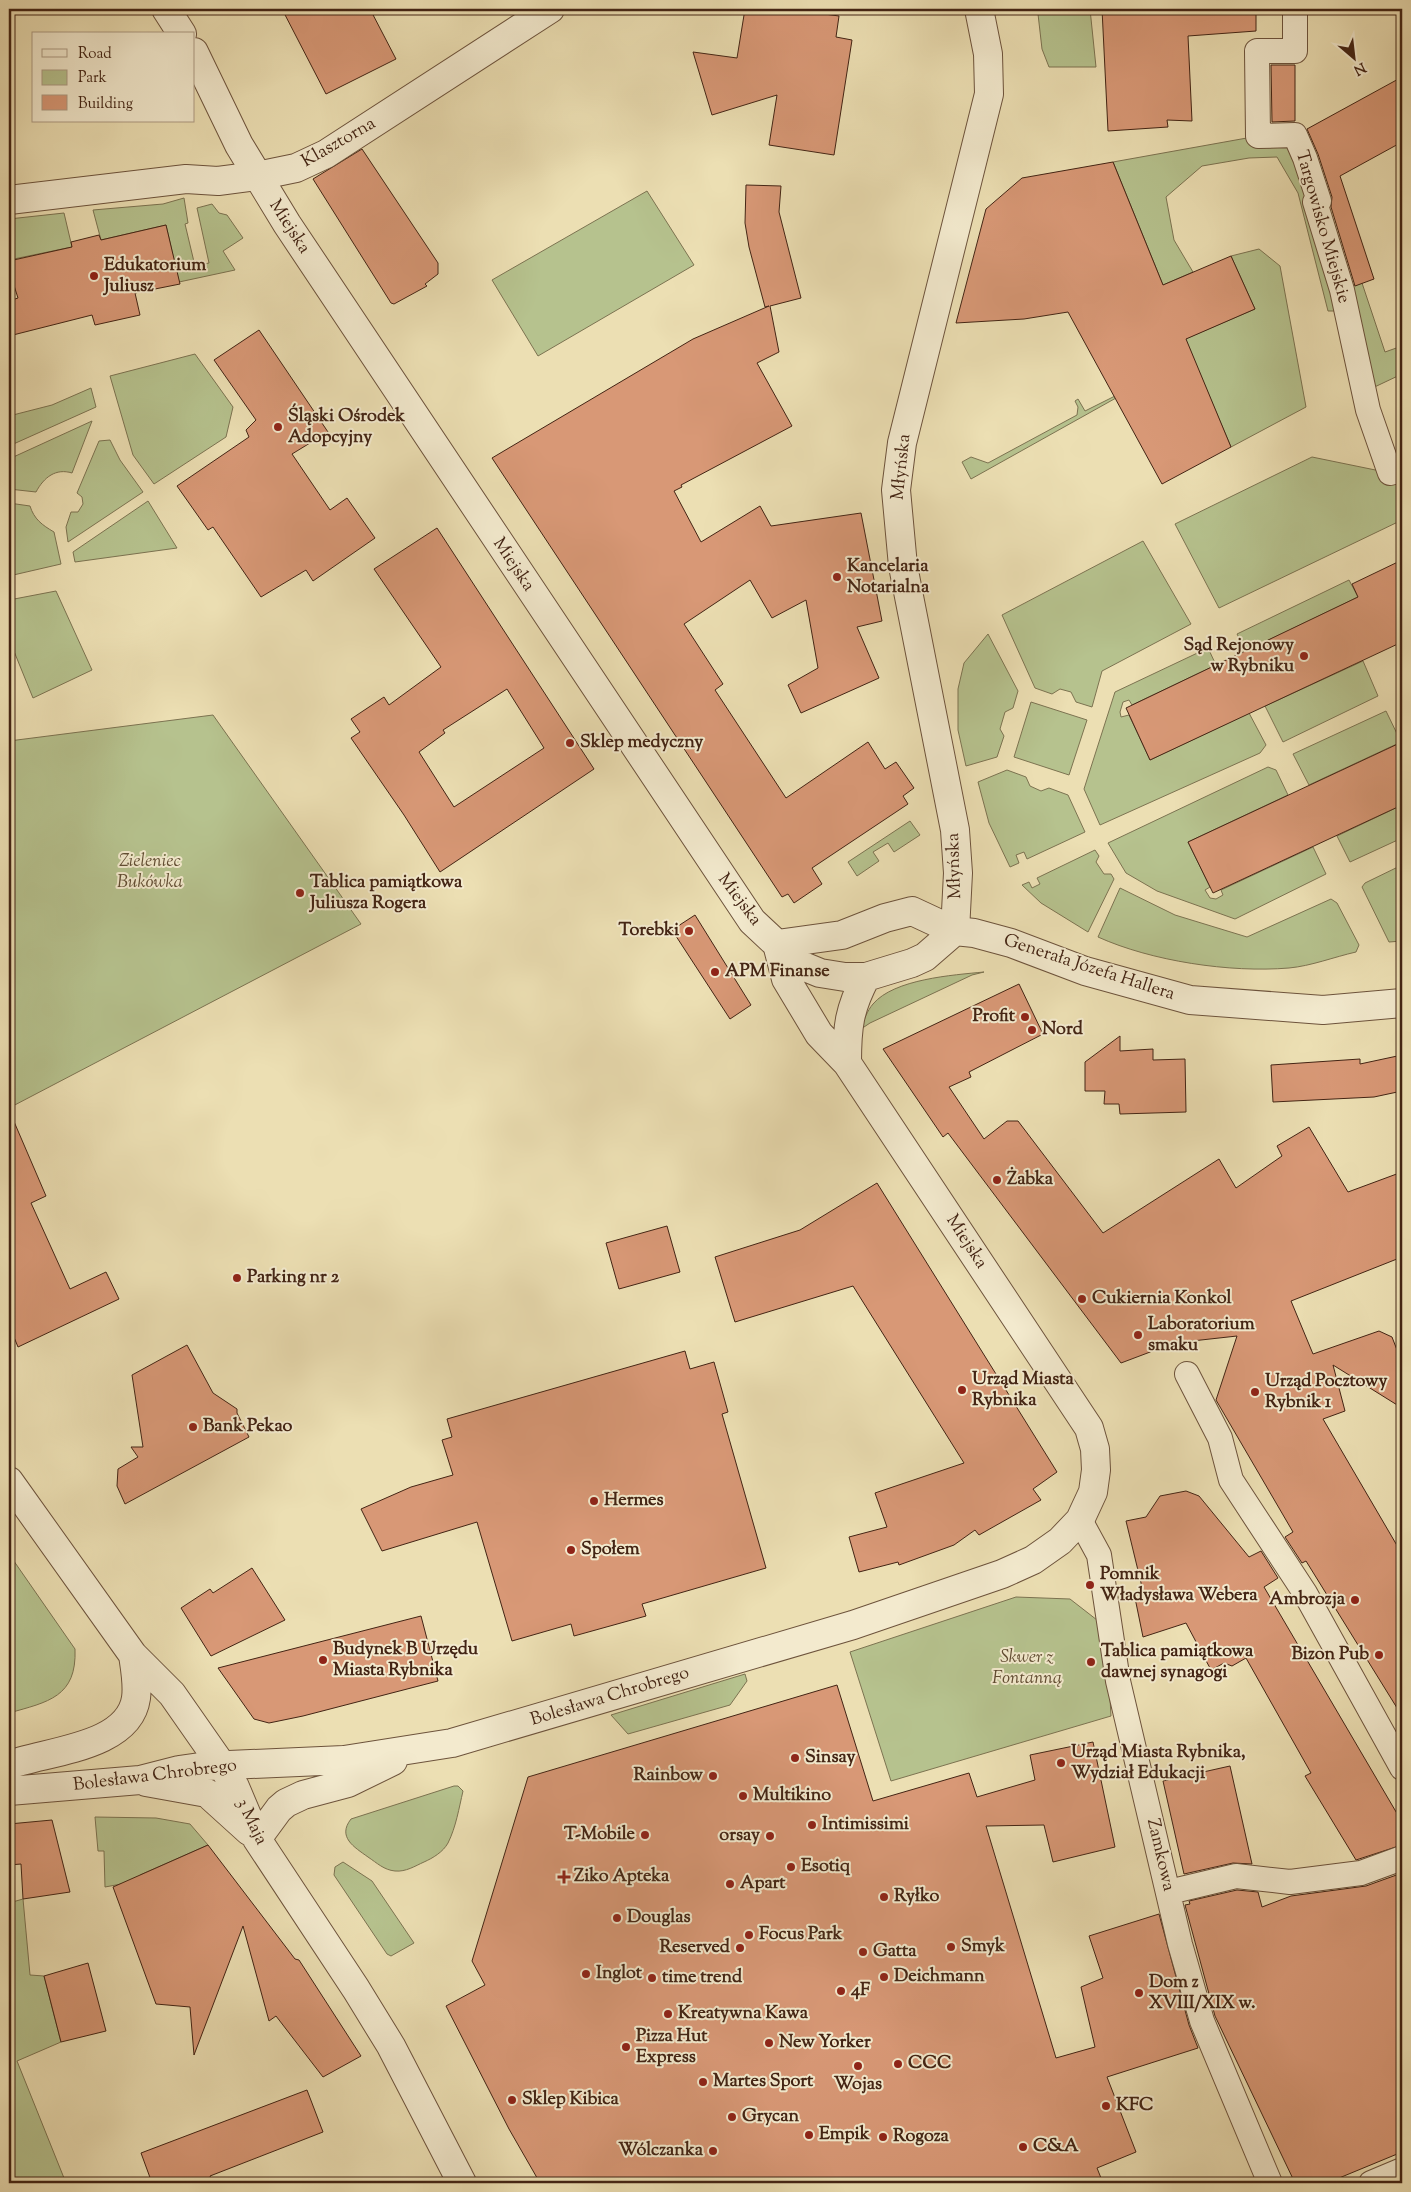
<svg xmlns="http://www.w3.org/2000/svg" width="1411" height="2192" viewBox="0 0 1411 2192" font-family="'Sorts Mill Goudy',serif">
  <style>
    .green { fill: #b6c28e; stroke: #7c7351 }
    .building { fill: #d89876; stroke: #432414; fill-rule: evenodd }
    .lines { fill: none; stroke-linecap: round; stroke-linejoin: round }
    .pedestrian-casing { stroke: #6d533c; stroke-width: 26 }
    .minor-casing { stroke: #6d533c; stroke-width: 30 }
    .tertiary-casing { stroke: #6d533c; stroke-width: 30 }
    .pedestrian { stroke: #f3eace; stroke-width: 24 }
    .minor { stroke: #f3eace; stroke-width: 28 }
    .tertiary { stroke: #f3eace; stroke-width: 28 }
    .poi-dot { fill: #8f2418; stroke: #f3eace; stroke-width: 2 }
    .labels { text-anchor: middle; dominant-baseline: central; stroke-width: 4; stroke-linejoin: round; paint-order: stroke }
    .street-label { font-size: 18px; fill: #432414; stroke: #f3eace }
    .poi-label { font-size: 18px; font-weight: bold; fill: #432414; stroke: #f3eace; text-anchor: start }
    .park-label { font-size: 18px; font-style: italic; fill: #604c32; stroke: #f3eace }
  </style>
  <rect width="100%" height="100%" fill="#ecdfb3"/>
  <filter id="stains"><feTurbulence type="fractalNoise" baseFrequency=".004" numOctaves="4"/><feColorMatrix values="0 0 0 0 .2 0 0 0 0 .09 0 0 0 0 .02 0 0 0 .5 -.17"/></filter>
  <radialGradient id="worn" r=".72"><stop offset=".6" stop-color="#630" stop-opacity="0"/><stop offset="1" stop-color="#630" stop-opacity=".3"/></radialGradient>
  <!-- green -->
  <path class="green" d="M1055 9H1090L1096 67H1049L1042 49 1038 14 1054 13Z
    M1295 135 1342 290 1362 283 1385 352 1402 346V374L1364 392 1346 311H1328L1298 193 1277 157 1249 158 1202 166 1166 197 1174 240 1193 272 1163 285 1113 162 1258 136Z
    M647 191 694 265 538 356 492 280Z
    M184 198 188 223 185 224 195 266 209 263 197 208 212 204 219 213 227 215 243 238 223 251 235 270 179 282 166 225 101 240 93 210 163 204Z
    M64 213 72 247 9 260V219Z
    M1259 249 1280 266 1306 407 1231 447 1185 339 1255 309 1231 256Z
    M195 354 233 407 226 437 154 484 133 455 110 376Z
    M91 388 96 407 9 446V416L52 405Z
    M1115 396 1116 398 971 479 962 462 971 457 988 463 1077 415 1078 407 1075 401 1078 399 1085 411Z
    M92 421 72 473C56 468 44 477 36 492L9 489V459Z
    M110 440 120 460 143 492 68 542 66 527 71 512H78L83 504 82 497 77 493 99 441Z
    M1312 457 1390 473 1402 470V520L1219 608 1175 524Z
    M148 501 177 548 75 562 73 552Z
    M9 503 30 506C34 519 42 525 54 532L61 564 9 576Z
    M1143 541 1191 624 1102 671 1092 707 1076 702 1071 692 1060 689 1052 694 1035 688 1002 615Z
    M1349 580 1358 597 1246 651 1237 634Z
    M56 591 92 670 33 698 9 639V600Z
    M988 634 1018 691 1013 708 1005 712 1000 729 1004 736 997 757 966 766 958 730V689L964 663Z
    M1208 648 1216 665 1132 705 1129 700 1123 702 1120 712 1121 717 1129 715 1150 760 1249 713 1266 745 1260 753 1100 825 1084 789 1115 692Z
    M1363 661 1378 696 1283 742 1265 706Z
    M1031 702 1087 720 1069 775 1014 757Z
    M1386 711 1401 742 1309 785 1293 754Z
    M213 715 361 924 9 1108V741Z
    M1268 767 1276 770 1288 795 1188 842 1210 887 1205 890 1210 898 1216 899 1223 895 1221 890 1313 847 1326 874 1235 919 1157 891 1126 873 1108 843Z
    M1007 770 1026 777 1030 786 1041 791 1049 788 1068 795 1085 832 1027 859 1024 852 1016 855 1019 863 1010 867 989 823 978 782Z
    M1402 805V838L1350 862 1337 836Z
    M910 821 920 835 894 852 888 843 873 852 879 861 857 876 848 862Z
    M1095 850 1099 856 1096 862 1104 874H1111L1114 879 1088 932 1041 903 1022 885 1029 882 1032 888 1040 884 1037 878Z
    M1402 865V941L1389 942 1362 887 1365 883Z
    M1120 888 1175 915 1247 937 1331 899 1337 903 1359 945 1356 952C1334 957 1311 966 1289 968 1230 973 1151 961 1098 937Z
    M984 972 972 975 870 1023 861 1029C864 1020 867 1011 873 1004 894 979 953 975 984 972Z
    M9 1554 75 1649C77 1697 48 1702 9 1713Z
    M1016 1597 1070 1599 1106 1627 1111 1716 891 1781 850 1652Z
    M745 1674 747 1681 730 1705 628 1734 611 1715Z
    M454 1786H458L463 1791C459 1808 456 1827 448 1843 443 1852 433 1858 424 1862 415 1866 406 1872 395 1871 384 1870 377 1863 368 1857 354 1847 337 1837 351 1819Z
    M95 1817 156 1818 190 1824 208 1845 140 1875 143 1880 105 1887 104 1851H98Z
    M343 1862 372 1881 414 1943 391 1956 387 1954 334 1875 335 1867Z
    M23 1899 30 1975 44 1976 61 2042 17 2061 66 2183H9V1903Z"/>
  <!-- building -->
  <path class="building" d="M282 9H370L396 59 326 94Z
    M745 9H788L839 16 836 37 852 40 834 155 769 145 777 95 712 115 693 52 737 58Z
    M1102 9H1256V31L1188 36 1192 121 1167 120 1168 127 1108 131Z
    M1271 65H1295V121L1272 122Z
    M1402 77V142L1340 176 1374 279 1355 286 1331 207 1332 197 1318 154 1307 129Z
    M362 149 438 263V274L425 284 427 286 394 304 391 303 313 179Z
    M1113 162 1163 285 1231 256 1255 309 1186 339 1231 447 1162 484 1068 312 1024 319 956 323 986 209 1022 178Z
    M746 185 781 186 779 212 801 298 770 306 779 352 757 363 792 426 681 485 682 487 674 491 701 542 760 506 771 526 861 513 882 621 857 627 879 678 801 713 788 685 818 668 806 600 772 618 750 580 684 624 723 684 715 690 786 798 868 742 885 769 896 762 914 788 903 796 908 804 812 868 822 884 794 903 788 894 782 897 492 458 693 339 769 306 765 307 749 247 745 223Z
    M166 225 180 284 135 293 140 315 95 325 92 315 9 336V301L18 298 9 270V261L72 247 71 242 99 235 101 240Z
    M259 330 328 432 292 454 330 510 347 498 375 538 313 581 306 570 261 597 213 527 208 530 177 486 249 437 246 430 256 420 214 360Z
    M437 528 594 769 440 872 404 815 351 738 360 732 351 719 384 697 389 705 441 667 374 569ZM507 689 544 748 454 807 419 752 445 733 443 730Z
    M1402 560V642L1150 760 1126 708 1358 597 1352 584Z
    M1402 742V805L1213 893 1188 842Z
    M695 915 751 1005 730 1019 672 930Z
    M1019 984 1043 1034 969 1072 971 1077 949 1087 984 1139 1007 1121H1018L1103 1233 1219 1159 1236 1188 1282 1156 1277 1146 1309 1127 1348 1192 1402 1172V1257L1291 1301 1313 1354 1379 1331 1392 1337 1402 1363V1408L1333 1365 1345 1411 1323 1419 1402 1554V1716L1306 1561 1302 1563 1285 1537 1293 1532 1216 1400 1237 1336 1174 1343 1121 1363 948 1133 943 1137 883 1049Z
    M1120 1036V1051L1153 1049V1060L1185 1059 1186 1112 1120 1114 1119 1104H1104L1105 1091H1085V1062Z
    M1402 1055V1091L1374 1097 1273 1102 1271 1065 1360 1059V1064Z
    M9 1110 46 1196 31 1203 70 1289 106 1272 119 1299 18 1347 9 1325Z
    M877 1183 1057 1472 1033 1489 1041 1500 979 1535 975 1530 954 1545 899 1565 898 1562 859 1572 849 1537 887 1527 875 1493 964 1463 853 1286 735 1322 715 1257 800 1230Z
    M667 1226 680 1272 619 1289 606 1243Z
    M187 1345 213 1393 237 1409V1413L249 1437 125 1504 117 1486 118 1469 138 1457 131 1447H143L132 1375Z
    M685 1351 690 1369 714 1362 728 1412 722 1414 766 1568 642 1604 646 1616 574 1636 571 1624 512 1641 477 1522 382 1551 361 1509 411 1487 453 1475 442 1440 452 1437 447 1419Z
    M1186 1491 1199 1496 1249 1557 1261 1551 1278 1578 1264 1587 1402 1822V1845L1356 1860 1305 1776 1311 1773 1246 1658 1232 1666 1224 1663 1211 1670 1186 1623 1143 1637 1134 1593 1143 1591 1126 1521 1146 1517 1160 1496Z
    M252 1568 285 1620 211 1656 181 1608 210 1589 213 1593Z
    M421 1616 438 1681 303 1716 269 1723 254 1719 218 1668Z
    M837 1685 873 1801 969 1773 977 1797 1035 1780 1030 1755 1093 1742 1115 1847 1053 1862 1044 1825 986 1826 1056 2058 1095 2047 1081 1987 1103 1978 1089 1936 1159 1914 1189 2025 1198 2048 1107 2077 1136 2152 1097 2168 1103 2183H540L509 2129 446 2006 485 1985 472 1961 528 1777Z
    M1230 1766 1252 1864 1233 1863 1184 1874 1163 1781Z
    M52 1820 70 1892 23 1899 21 1864 9 1865V1824Z
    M208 1845 295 1959 299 1960 361 2056 323 2077 276 2016 269 2021 243 1926 194 2055 190 2007 156 2004 113 1887Z
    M1402 1873V2152L1327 2183H1295L1215 2016 1185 1905 1190 1904 1189 1901 1237 1890 1258 1892 1262 1907 1291 1896 1366 1886Z
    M88 1963 106 2031 61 2042 44 1976Z
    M307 2090 323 2132 210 2176 213 2183H152L141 2153Z"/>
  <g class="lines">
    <defs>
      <path id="pedestrian" d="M1295 9V51H1257L1258 136 1295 135 1305 158 1319 201 1315 202 1342 290 1368 410 1390 473 1402 470
        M1187 1374 1220 1438 1231 1480 1305 1593 1402 1768
        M1080 1520 1099 1555 1118 1681 1180 1944 1202 2021 1270 2183
        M1169 1892 1236 1876 1290 1882 1361 1873 1402 1858
        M1371 2183 1402 2170"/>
      <path id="minor" d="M9 200 186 179 218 181 257 176 296 168 326 154 550 9
        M955 931 958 873 955 830 903 566 896 490 902 443 989 94 988 54 979 9"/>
      <path id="tertiary" d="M166 9 182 34
        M194 52 239 145 287 224 752 921 798 964 820 973 845 977H866L912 963 925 957 955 931
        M777 944 842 935 885 918 912 911 955 931 974 933 1011 943 1085 971 1190 1000 1323 1010 1402 1003
        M847 1063C847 1027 849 1009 866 977
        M9 1481 133 1655 172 1694 223 1767 235 1787 257 1839 356 1989 391 2046 462 2183
        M9 1765C46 1751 129 1748 136 1698 138 1684 135 1669 133 1655
        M146 1782 207 1793 249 1831
        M9 1791 140 1780 179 1770 207 1766 344 1760 452 1743 853 1625 1002 1574 1033 1560 1060 1541 1080 1520 1093 1492 1096 1470 1095 1449 1089 1428 847 1063 819 1034 786 979 777 944
        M257 1839 279 1809 286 1803 303 1795 348 1783 393 1761"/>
    </defs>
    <!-- pedestrian casing -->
    <use href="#pedestrian" class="pedestrian-casing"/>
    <!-- minor casing -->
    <use href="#minor" class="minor-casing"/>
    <!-- tertiary casing -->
    <use href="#tertiary" class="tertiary-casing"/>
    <!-- pedestrian -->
    <use href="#pedestrian" class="pedestrian"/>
    <!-- minor -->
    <use href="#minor" class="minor"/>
    <!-- tertiary -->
    <use href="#tertiary" class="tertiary"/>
  </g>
  <!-- markers -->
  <g class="poi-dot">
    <circle cx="94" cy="276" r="5"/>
    <circle cx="278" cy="427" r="5"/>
    <circle cx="837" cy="577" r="5"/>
    <circle cx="1304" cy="656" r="5"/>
    <circle cx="570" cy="743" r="5"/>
    <circle cx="300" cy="893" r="5"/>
    <circle cx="689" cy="931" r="5"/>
    <circle cx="715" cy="972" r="5"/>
    <circle cx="1025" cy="1017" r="5"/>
    <circle cx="1032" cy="1030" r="5"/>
    <circle cx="997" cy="1180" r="5"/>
    <circle cx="237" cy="1278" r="5"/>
    <circle cx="1082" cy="1299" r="5"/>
    <circle cx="1138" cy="1335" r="5"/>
    <circle cx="962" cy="1390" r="5"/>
    <circle cx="1255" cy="1392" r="5"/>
    <circle cx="193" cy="1427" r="5"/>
    <circle cx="594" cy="1501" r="5"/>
    <circle cx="571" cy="1550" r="5"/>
    <circle cx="1090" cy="1585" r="5"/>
    <circle cx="1355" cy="1600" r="5"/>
    <circle cx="1379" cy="1655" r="5"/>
    <circle cx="323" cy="1660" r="5"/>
    <circle cx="1091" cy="1662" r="5"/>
    <circle cx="795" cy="1758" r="5"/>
    <circle cx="1061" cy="1763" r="5"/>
    <circle cx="713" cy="1776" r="5"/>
    <circle cx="743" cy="1796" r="5"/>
    <circle cx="812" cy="1825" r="5"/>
    <circle cx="645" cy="1835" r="5"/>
    <circle cx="770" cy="1836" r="5"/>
    <circle cx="791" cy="1867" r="5"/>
    <path d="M561.5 1869.5h5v5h5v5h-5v5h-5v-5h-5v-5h5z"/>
    <circle cx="730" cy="1884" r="5"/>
    <circle cx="884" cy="1897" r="5"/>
    <circle cx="617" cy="1918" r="5"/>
    <circle cx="749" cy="1935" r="5"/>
    <circle cx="951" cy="1947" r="5"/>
    <circle cx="740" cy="1948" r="5"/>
    <circle cx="863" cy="1952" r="5"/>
    <circle cx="586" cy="1974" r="5"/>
    <circle cx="884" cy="1977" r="5"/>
    <circle cx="652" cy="1978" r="5"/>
    <circle cx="841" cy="1991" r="5"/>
    <circle cx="1139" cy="1993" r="5"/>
    <circle cx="668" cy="2014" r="5"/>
    <circle cx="769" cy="2043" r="5"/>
    <circle cx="626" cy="2047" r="5"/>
    <circle cx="898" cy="2064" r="5"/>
    <circle cx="858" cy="2066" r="5"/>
    <circle cx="703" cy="2082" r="5"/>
    <circle cx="512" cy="2100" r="5"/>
    <circle cx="1106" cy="2106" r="5"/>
    <circle cx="732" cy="2117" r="5"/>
    <circle cx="809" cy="2135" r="5"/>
    <circle cx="883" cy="2137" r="5"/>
    <circle cx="1023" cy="2147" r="5"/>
    <circle cx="713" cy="2151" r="5"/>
  </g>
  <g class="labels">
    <!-- street labels -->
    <g class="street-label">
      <text transform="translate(339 143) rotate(-30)">Klasztorna</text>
      <text transform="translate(289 227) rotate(57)">Miejska</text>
      <text transform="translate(1322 227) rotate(74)">Targowisko Miejskie</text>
      <text transform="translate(902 467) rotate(-84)">Młyńska</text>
      <text transform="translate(513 565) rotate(56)">Miejska</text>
      <text transform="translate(955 866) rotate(-92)">Młyńska</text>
      <text transform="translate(739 900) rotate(53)">Miejska</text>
      <text transform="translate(1089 968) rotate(18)">Generała Józefa Hallera</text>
      <text transform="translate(966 1242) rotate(57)">Miejska</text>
      <text transform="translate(610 1697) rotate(-17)">Bolesława Chrobrego</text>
      <text transform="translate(155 1776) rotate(-7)">Bolesława Chrobrego</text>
      <text transform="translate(251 1822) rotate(64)">3 Maja</text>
      <text transform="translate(1160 1855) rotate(77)">Zamkowa</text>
    </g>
    <!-- poi labels -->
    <g class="poi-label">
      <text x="104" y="266">Edukatorium<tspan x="104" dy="21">Juliusz</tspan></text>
      <text x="288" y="417">Śląski Ośrodek<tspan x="288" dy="21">Adopcyjny</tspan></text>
      <text x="847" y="567">Kancelaria<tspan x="847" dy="21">Notarialna</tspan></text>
      <text x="1294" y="646" text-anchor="end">Sąd Rejonowy<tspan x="1294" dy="21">w Rybniku</tspan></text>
      <text x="580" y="743">Sklep medyczny</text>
      <text x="310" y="883">Tablica pamiątkowa<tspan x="310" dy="21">Juliusza Rogera</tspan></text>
      <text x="679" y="931" text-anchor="end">Torebki</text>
      <text x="725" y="972">APM Finanse</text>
      <text x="1015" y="1017" text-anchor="end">Profit</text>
      <text x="1042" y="1030">Nord</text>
      <text x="1007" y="1180">Żabka</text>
      <text x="247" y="1278">Parking nr 2</text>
      <text x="1092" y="1299">Cukiernia Konkol</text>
      <text x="1148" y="1325">Laboratorium<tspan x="1148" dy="21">smaku</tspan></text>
      <text x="972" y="1380">Urząd Miasta<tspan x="972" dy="21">Rybnika</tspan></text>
      <text x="1265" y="1382">Urząd Pocztowy<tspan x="1265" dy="21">Rybnik 1</tspan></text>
      <text x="203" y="1427">Bank Pekao</text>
      <text x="604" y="1501">Hermes</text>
      <text x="581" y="1550">Społem</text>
      <text x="1100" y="1575">Pomnik<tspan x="1100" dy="21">Władysława Webera</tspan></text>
      <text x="1345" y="1600" text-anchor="end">Ambrozja</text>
      <text x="333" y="1650">Budynek B Urzędu<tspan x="333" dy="21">Miasta Rybnika</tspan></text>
      <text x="1101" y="1652">Tablica pamiątkowa<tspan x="1101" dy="21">dawnej synagogi</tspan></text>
      <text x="1369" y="1655" text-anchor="end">Bizon Pub</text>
      <text x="1071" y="1753">Urząd Miasta Rybnika,<tspan x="1071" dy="21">Wydział Edukacji</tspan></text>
      <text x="805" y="1758">Sinsay</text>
      <text x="703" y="1776" text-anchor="end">Rainbow</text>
      <text x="753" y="1796">Multikino</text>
      <text x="822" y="1825">Intimissimi</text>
      <text x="635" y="1835" text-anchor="end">T-Mobile</text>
      <text x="760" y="1836" text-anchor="end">orsay</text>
      <text x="801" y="1867">Esotiq</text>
      <text x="574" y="1877">Ziko Apteka</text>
      <text x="740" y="1884">Apart</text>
      <text x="894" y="1897">Ryłko</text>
      <text x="627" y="1918">Douglas</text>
      <text x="759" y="1935">Focus Park</text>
      <text x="961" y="1947">Smyk</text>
      <text x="730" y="1948" text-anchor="end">Reserved</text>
      <text x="873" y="1952">Gatta</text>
      <text x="596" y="1974">Inglot</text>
      <text x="894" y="1977">Deichmann</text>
      <text x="662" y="1978">time trend</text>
      <text x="1149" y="1983">Dom z<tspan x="1149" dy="21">XVIII/XIX w.</tspan></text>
      <text x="851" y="1991">4F</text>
      <text x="678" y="2014">Kreatywna Kawa</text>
      <text x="636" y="2037">Pizza Hut<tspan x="636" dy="21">Express</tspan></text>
      <text x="779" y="2043">New Yorker</text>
      <text x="908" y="2064">CCC</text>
      <text x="713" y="2082">Martes Sport</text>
      <text x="858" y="2085" text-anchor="middle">Wojas</text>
      <text x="522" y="2100">Sklep Kibica</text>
      <text x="1116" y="2106">KFC</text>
      <text x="742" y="2117">Grycan</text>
      <text x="819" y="2135">Empik</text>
      <text x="893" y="2137">Rogoza</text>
      <text x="1033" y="2147">C&amp;A</text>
      <text x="703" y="2151" text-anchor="end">Wólczanka</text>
    </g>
    <!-- park labels -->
    <g class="park-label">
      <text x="150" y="862">Zieleniec<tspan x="150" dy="21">Bukówka</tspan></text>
      <text x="1027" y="1658">Skwer z<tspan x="1027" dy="21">Fontanną</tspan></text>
    </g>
  </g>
  <!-- margin -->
  <rect width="1411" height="2192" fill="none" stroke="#ecdfb3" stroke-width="30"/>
  <rect x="10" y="10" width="1391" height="2172" fill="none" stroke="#432414" stroke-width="2.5"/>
  <rect x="15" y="15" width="1381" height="2162" fill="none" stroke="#432414"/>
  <!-- legend -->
  <rect x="32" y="32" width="162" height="90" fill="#f3eace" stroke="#ad9b84"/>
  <rect x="42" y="49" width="25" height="8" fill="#f3eace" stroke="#ad9b84"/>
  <text x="78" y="58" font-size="15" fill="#432414">Road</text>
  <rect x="42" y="70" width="25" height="15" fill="#b6c28e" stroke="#ad9b84"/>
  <text x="78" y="82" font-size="15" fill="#432414">Park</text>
  <rect x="42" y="95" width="25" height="15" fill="#d89876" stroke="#ad9b84"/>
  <text x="78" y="108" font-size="15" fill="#432414">Building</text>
  <!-- north arrow -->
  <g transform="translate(1354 58) rotate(152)" stroke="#f3eace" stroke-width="4" paint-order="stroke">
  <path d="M0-4L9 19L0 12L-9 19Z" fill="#432414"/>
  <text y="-8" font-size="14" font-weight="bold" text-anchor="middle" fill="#432414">N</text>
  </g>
  <rect width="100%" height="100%" filter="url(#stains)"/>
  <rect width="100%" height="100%" fill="url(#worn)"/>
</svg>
